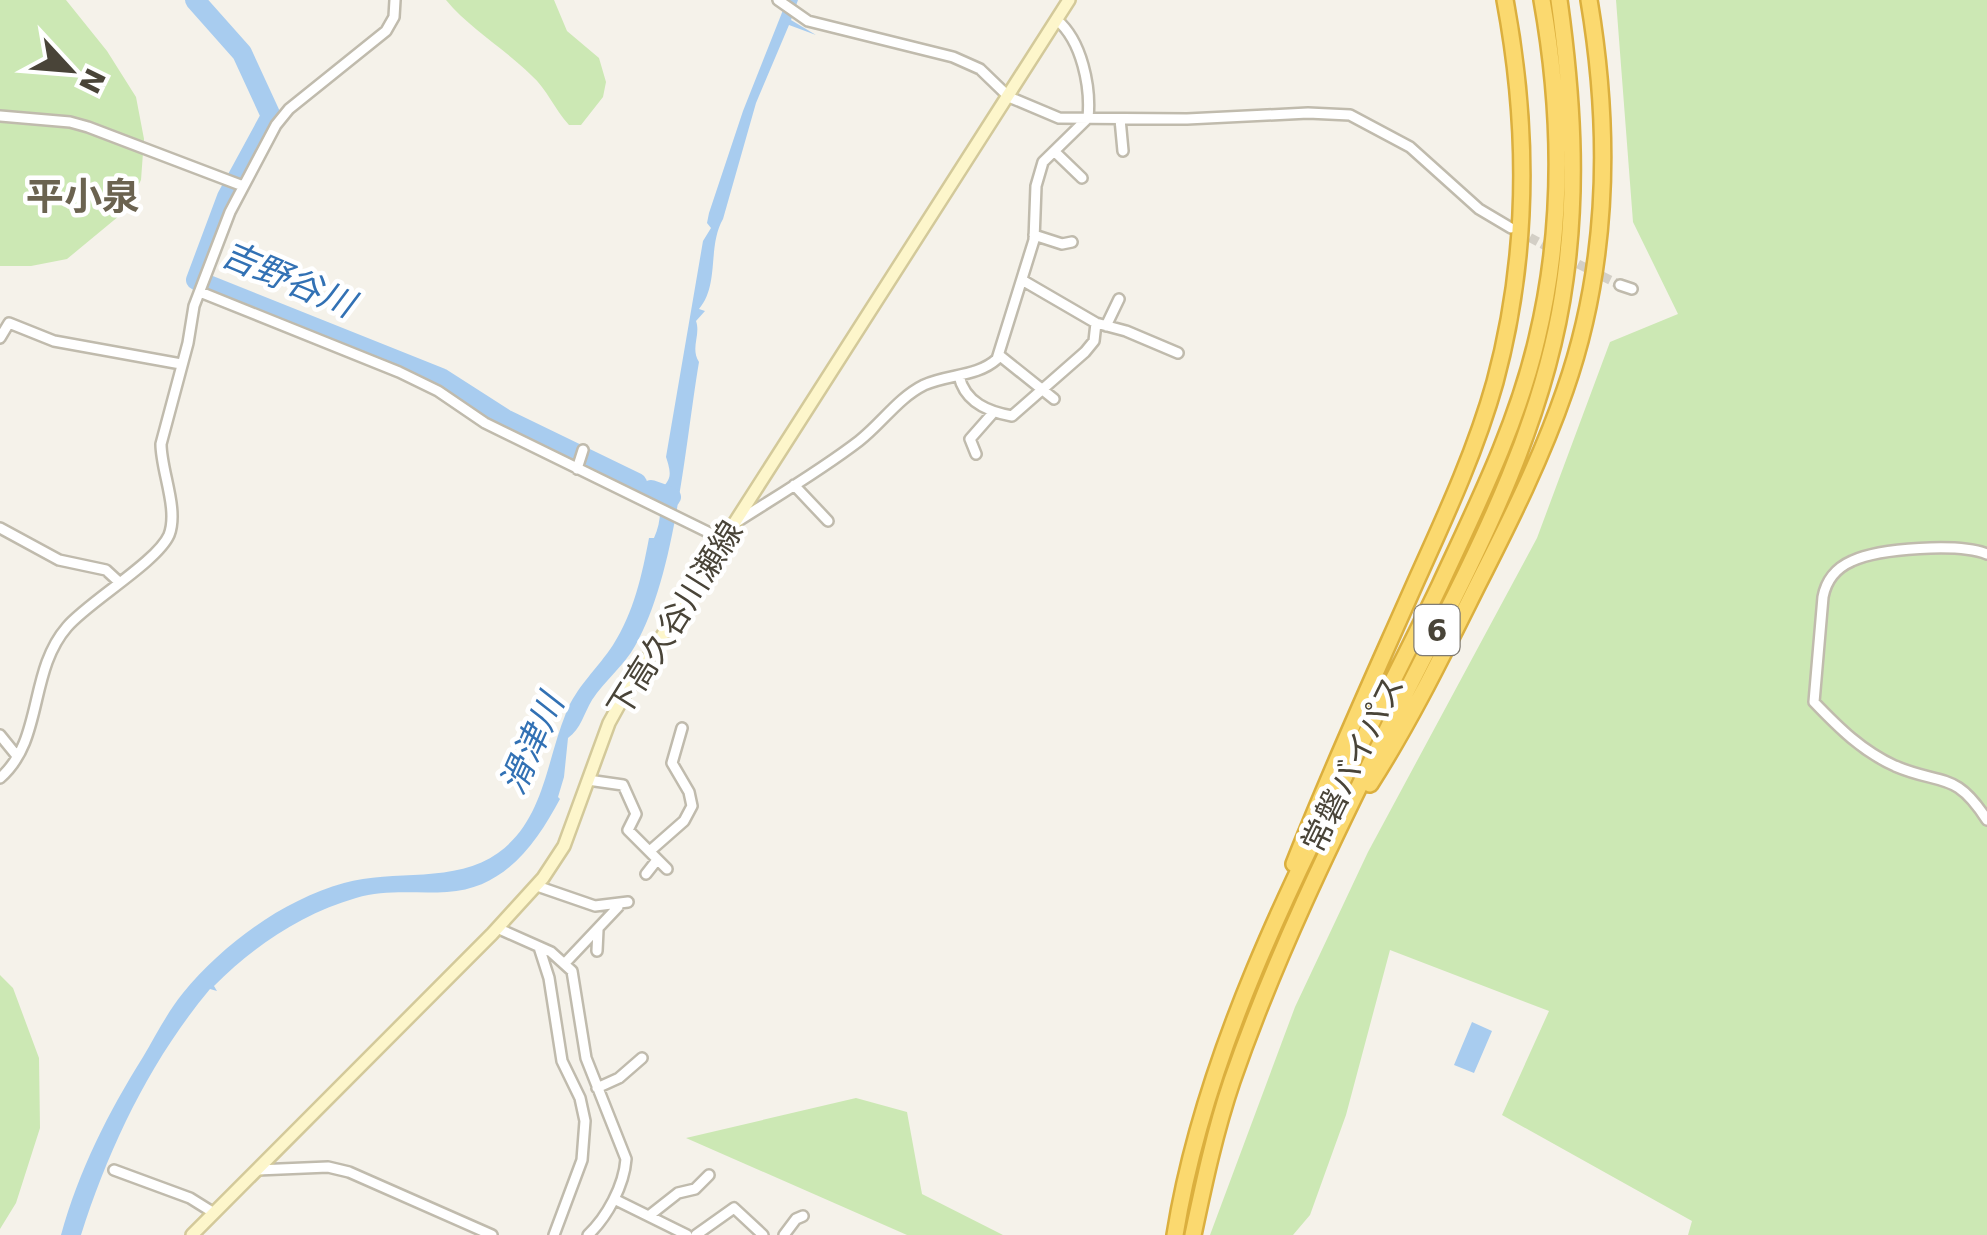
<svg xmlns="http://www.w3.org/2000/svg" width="1987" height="1235" viewBox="0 0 1987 1235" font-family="'DejaVu Sans','Noto Sans JP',sans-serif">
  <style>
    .green { fill: #cce8b4 }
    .water { fill: #a8ccef }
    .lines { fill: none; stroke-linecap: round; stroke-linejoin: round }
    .river { stroke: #a8ccef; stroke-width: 20 }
    .street-tunnel { stroke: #d3cfc6; stroke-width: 9; stroke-dasharray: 9 4.5; stroke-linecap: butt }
    .street-casing { stroke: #c0bbad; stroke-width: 14 }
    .secondary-casing { stroke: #d3c99a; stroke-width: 16 }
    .highway-casing { stroke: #dbaf3e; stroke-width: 20 }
    .street { stroke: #fff; stroke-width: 9 }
    .secondary { stroke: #fdf6cb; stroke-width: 11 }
    .highway { stroke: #fbd96f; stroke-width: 15 }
    .labels { text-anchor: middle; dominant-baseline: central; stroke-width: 9; stroke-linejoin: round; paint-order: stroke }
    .shield { fill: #fff; stroke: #807c74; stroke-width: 2.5 }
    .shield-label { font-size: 30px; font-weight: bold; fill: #494438 }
    .street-label { font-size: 32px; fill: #494438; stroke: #fff }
    .water-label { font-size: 35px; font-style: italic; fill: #3271b4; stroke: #fff }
    .quarter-label { font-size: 38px; font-weight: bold; fill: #6b6350; stroke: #fff }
  </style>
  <rect width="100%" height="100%" fill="#f5f2ea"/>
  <!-- green -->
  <path class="green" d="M0 0H66L107 51 136 97 144 139 141 180 125 211 67 259 31 266H0Z
    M446 0H554L567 31 599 58 606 82 603 97 581 125H569C554 109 548 90 531 75 505 49 470 29 446 0Z
    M1616 0H1987V1235H1688L1692 1221 1502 1115 1549 1011 1390 950 1346 1115 1310 1215 1293 1235H1210L1295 1007 1368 852 1537 538 1610 342 1678 314 1633 222Z
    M0 975 13 988 39 1058 40 1128 16 1203 0 1229Z
    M856 1098 907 1112 922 1194 1003 1235H907L686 1138Z"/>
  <!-- water -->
  <path class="water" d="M787 0H798L791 20 816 35 789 25 756 103 723 219C707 247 720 284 699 309L705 311 696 321C701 335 690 348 699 362 685 445 676 574 635 646 624 666 605 680 592 700 584 713 581 729 568 738L564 777 558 797 560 799C536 844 504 889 447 892 416 894 386 889 356 898 301 914 254 946 214 986L217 991 210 989C150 1061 109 1147 81 1235H61C79 1170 108 1113 143 1057 156 1035 167 1013 183 993 223 944 283 900 344 883 393 869 456 884 498 853 544 820 546 762 566 713 576 687 598 668 613 645 634 612 642 575 649 538H654C660 525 662 509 658 495 668 478 674 481 666 457L703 241 711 228 707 223 709 213 743 111Z
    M1472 1022 1492 1031 1474 1073 1454 1065Z"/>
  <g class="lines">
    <!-- river -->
    <path class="river" d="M195 0 242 53 271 116 227 197 196 280 441 378 505 419 637 483
      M651 490 671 497"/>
    <!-- street-tunnel -->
    <path class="street-tunnel" d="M1518 231 1553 250
      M1566 258 1620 285"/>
    <defs>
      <path id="street" d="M778 0 808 21 953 57 980 69 1009 97 1059 118 1187 119 1308 113 1350 115 1410 147 1479 209 1511 228
        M0 116 70 122 88 127 243 186
        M1120 119 1123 151
        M1054 151 1082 178
        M1034 235 1062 244 1072 242
        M1022 280 1096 323 1126 331 1178 353
        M1620 285 1632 289
        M200 292 399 372 438 391 485 423 724 540
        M1106 326 1119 299
        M0 338 9 323 54 341 181 364
        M999 355 1054 399
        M959 376C965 403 989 412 1012 416L1085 352 1094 341 1096 323
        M976 454 970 439 992 414
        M577 469 583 450
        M794 485 828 521
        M735 523C777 496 820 471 859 441 882 423 898 398 924 385 948 374 977 377 997 359L1034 240 1036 186 1043 162 1088 118C1091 87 1082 41 1057 20
        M0 528 59 560 106 570 119 582
        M1987 554C1959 543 1880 548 1852 561 1836 568 1826 581 1823 597L1814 702C1839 728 1862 751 1895 766 1942 786 1955 770 1987 820
        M0 735 17 756
        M0 778C44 740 28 672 67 627 88 602 157 562 169 535 179 509 161 471 161 444L188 343 194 306 230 212 276 125 289 109 386 31 394 17 395 0
        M588 780 623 785 636 814 628 830 667 869
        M651 850 684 821 692 806 689 792 672 763 682 728
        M646 874 657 860
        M537 886 595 906 628 902
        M497 928 551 952 572 971 586 1058 626 1159C624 1186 607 1217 588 1235
        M539 947 549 978 562 1061 580 1098 585 1121 582 1160 554 1235
        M597 951 598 930
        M566 962 618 907
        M597 1088 619 1078 642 1058
        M114 1170 190 1198 214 1213
        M257 1170 328 1167 349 1172 492 1235
        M614 1199 687 1235
        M650 1215 678 1193 695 1189 709 1175
        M696 1235 734 1208 763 1235
        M784 1235 796 1219 803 1216"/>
      <path id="secondary" d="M192 1235 492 934 543 878 564 846 609 723 625 694 1069 0"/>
      <path id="highway" d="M1370 784C1411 720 1444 652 1478 584 1510 521 1542 457 1565 390 1609 264 1611 131 1589 0
        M1294 864C1332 767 1375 674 1417 579 1446 515 1476 450 1495 382 1529 256 1529 128 1505 0
        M1175 1235C1211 1008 1342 790 1440 585 1477 505 1517 425 1537 339 1564 227 1562 112 1542 0
        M1193 1235C1204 1183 1215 1131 1232 1081 1274 960 1331 842 1388 728 1459 585 1544 440 1565 279 1578 185 1572 94 1559 0"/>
    </defs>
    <!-- street casing -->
    <use href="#street" class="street-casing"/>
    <!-- secondary casing -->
    <use href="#secondary" class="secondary-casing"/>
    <!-- highway casing -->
    <use href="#highway" class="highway-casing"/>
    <!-- street -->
    <use href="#street" class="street"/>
    <!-- secondary -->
    <use href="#secondary" class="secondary"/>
    <!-- highway -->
    <use href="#highway" class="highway"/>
  </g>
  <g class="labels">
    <!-- shield labels -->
    <rect class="shield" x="1414.5" y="605" width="45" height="50" rx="8"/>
    <g class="shield-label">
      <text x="1437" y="630">6</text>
    </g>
    <!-- street labels -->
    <g class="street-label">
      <text transform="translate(675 619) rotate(-58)">下高久谷川瀬線</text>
      <text transform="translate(1353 764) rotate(-64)">常磐バイパス</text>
    </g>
    <!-- water labels -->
    <g class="water-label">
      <text transform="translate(288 279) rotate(23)">吉野谷川</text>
      <text transform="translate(532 744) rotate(-66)">滑津川</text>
    </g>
    <!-- quarter labels -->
    <g class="quarter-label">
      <text x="83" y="197">平小泉</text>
    </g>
  </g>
  <!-- north arrow -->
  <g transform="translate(70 70) rotate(116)" stroke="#ffffff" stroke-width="8" paint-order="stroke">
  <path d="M0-8L18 38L0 25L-18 38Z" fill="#494438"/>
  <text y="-15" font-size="28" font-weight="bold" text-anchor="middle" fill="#494438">N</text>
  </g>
</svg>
